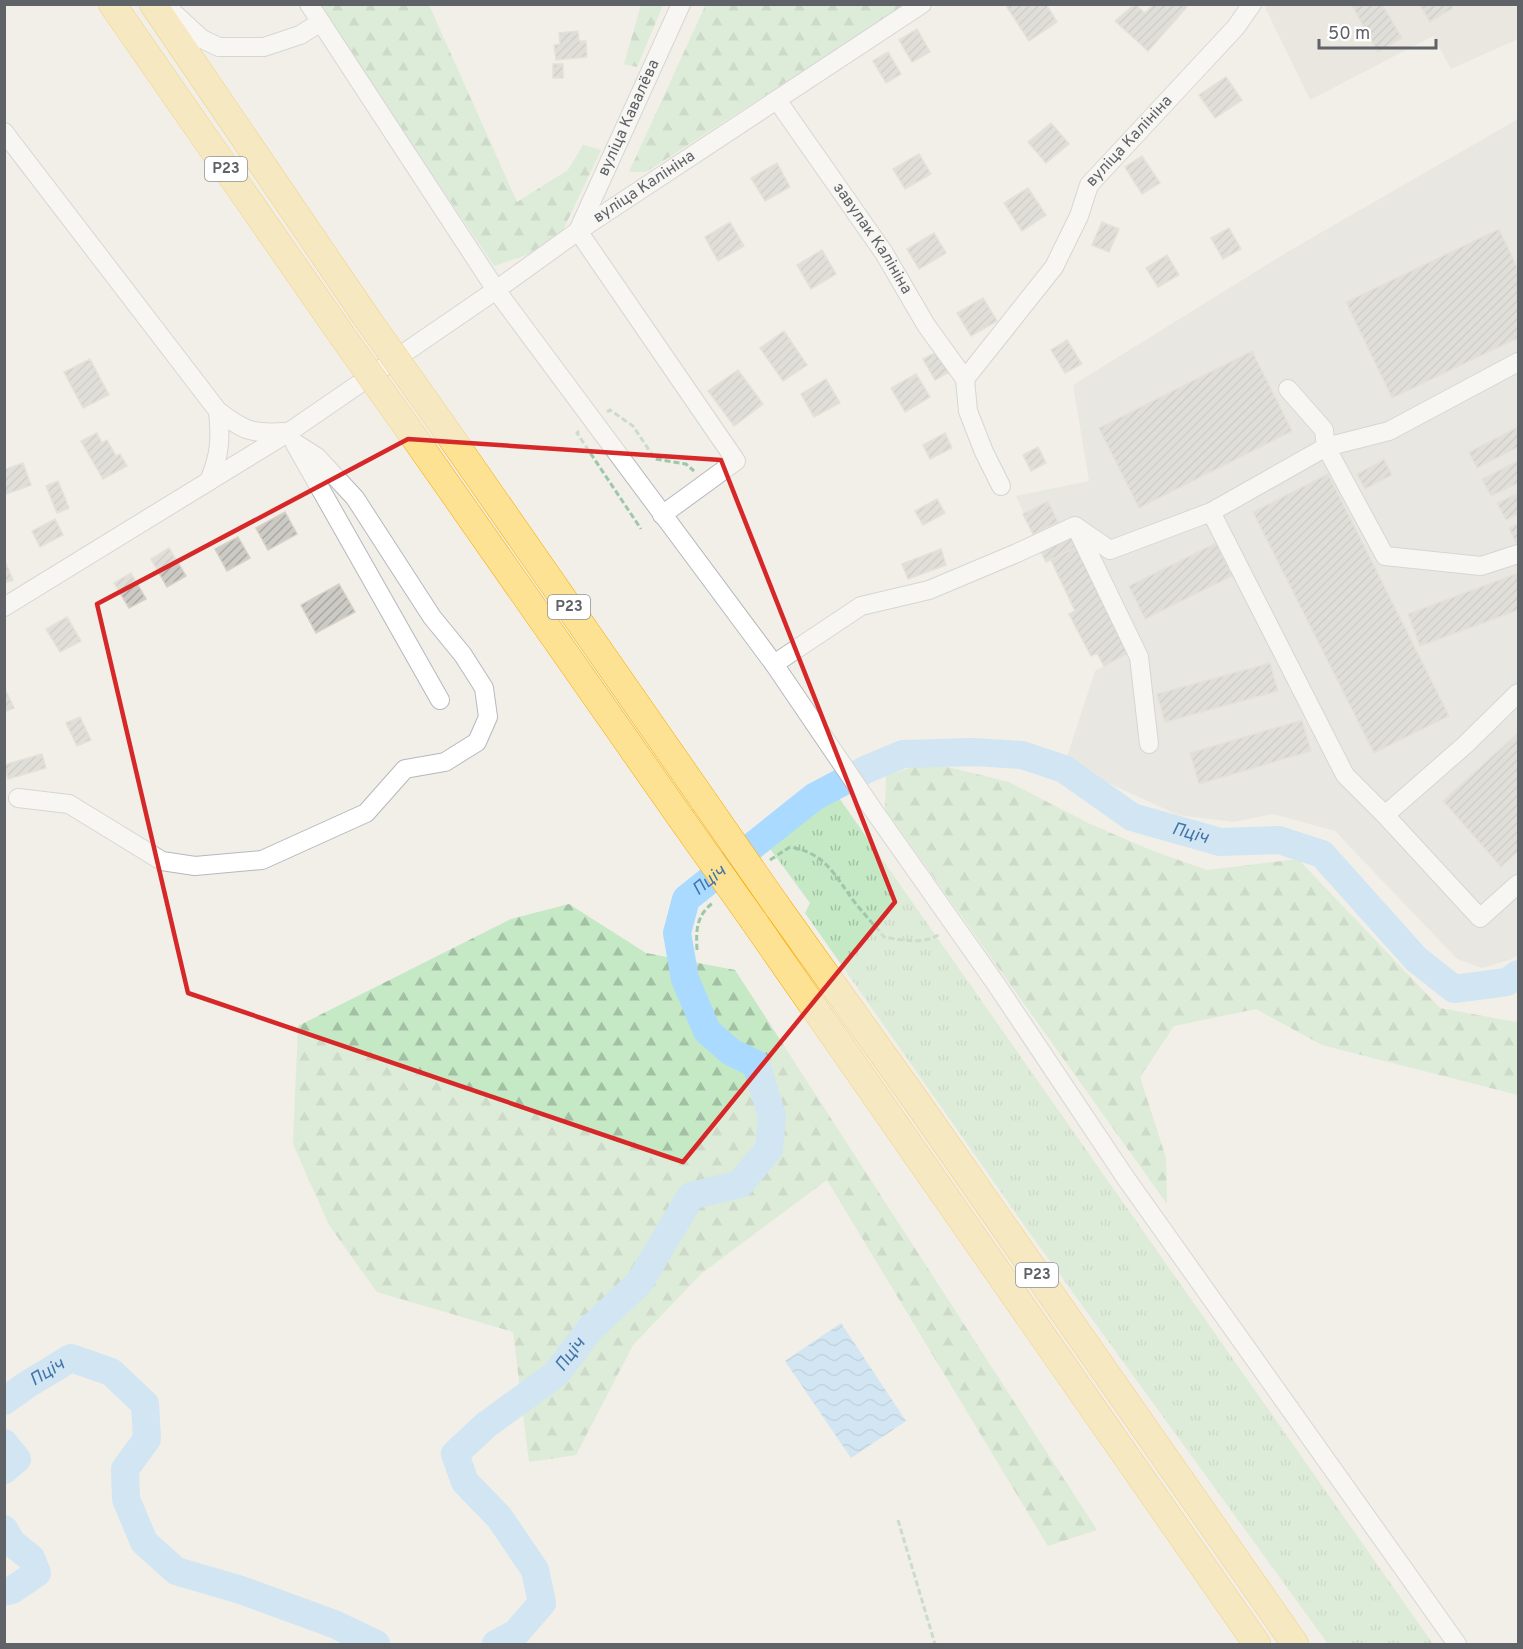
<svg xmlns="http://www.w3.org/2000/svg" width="1523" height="1649" viewBox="0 0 1523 1649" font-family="Overpass,sans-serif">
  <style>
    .industrial { fill: #e0deda }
    .education { fill: #e1ded6 }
    .grass { fill: url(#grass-tufts) }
    .forest { fill: url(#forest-firs) }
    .water { fill: url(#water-waves) }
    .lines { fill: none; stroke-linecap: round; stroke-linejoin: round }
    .river { stroke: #aadaff; stroke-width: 28 }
    .building { fill: url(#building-hatch); stroke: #d6d1c6; stroke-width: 1.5 }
    .minor-casing { stroke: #b5b8bc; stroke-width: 20 }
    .highway-casing { stroke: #f9ab00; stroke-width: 28 }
    .path { stroke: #9cc7a9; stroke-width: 3; stroke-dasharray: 6 3; stroke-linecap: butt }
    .minor { stroke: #fff; stroke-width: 18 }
    .highway { stroke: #fde293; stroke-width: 27 }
    .highway-bridge-casing { stroke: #f9ab00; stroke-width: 28; stroke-linecap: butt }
    .highway-bridge { stroke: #fde293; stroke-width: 27 }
    .marked { fill: none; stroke: #d62828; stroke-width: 4.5; stroke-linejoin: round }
    .labels { text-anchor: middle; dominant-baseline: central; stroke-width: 6; stroke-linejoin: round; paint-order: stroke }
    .shield { fill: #fff; stroke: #8f9295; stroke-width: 1.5 }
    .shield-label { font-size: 15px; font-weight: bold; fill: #5f6368 }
    .street-label { font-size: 16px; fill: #5f6368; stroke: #fff }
    .water-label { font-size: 18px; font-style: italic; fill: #4174aa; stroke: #fff }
  </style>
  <defs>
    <pattern id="grass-tufts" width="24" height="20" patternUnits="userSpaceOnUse" patternTransform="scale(1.5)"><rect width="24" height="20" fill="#c5e8c5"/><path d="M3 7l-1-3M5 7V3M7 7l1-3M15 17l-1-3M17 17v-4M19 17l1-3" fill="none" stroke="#a3c0a4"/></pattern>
    <pattern id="forest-firs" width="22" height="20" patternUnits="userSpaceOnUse" patternTransform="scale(1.5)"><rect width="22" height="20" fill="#c5e8c5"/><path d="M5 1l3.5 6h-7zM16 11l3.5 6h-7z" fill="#a3c0a4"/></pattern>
    <pattern id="water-waves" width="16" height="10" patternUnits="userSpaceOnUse" patternTransform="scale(1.5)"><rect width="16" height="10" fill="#aadaff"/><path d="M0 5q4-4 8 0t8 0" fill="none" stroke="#8eb4d2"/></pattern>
    <pattern id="building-hatch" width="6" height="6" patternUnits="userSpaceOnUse" patternTransform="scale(1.5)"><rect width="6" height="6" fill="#cccac5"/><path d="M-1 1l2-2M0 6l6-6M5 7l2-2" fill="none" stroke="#a9a8a4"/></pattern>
  </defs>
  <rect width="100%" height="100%" fill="#f1efe8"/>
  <!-- industrial -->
  <path class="industrial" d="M1518 119V955L1512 959 1482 968 1457 959 1335 831 1273 814 1234 822 1178 815 1065 763 1095 671 1104 666 1097 653 1091 656 1069 614 1075 610 1051 560 1046 562 1016 496 1089 481 1073 385 1289 251Z"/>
  <!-- education -->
  <path class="education" d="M1264 5H1518V39L1451 69 1433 36 1310 100Z"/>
  <!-- grass -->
  <path class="grass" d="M837 795 1433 1644H1328L1034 1239 805 913 810 903 768 846 817 804Z"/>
  <!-- forest -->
  <path class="forest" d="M706 4H905V5L646 172H629Z
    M318 5H429L517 202 568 170 583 145 601 150 556 245 494 266Z
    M641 5H663L637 67 624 64Z
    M927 762 1009 782 1090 824 1153 851 1207 870 1298 859 1440 1008 1516 1022 1518 1019V1095L1322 1045 1256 1009 1174 1026 1140 1077 1166 1158 1167 1204 885 809 886 776Z
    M569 904 646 953 735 970 1097 1530 1048 1546 827 1180 702 1273 633 1345 576 1455 529 1462 513 1332 377 1292 329 1225 293 1144 298 1026 511 919Z"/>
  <!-- water -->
  <path class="water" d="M841 1323 906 1421 851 1458 785 1361Z"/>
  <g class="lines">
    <!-- river -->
    <g class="river">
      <path id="s1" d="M4 1401 28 1384 71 1358 111 1372 145 1404 147 1439 125 1469 126 1499 144 1542 176 1571 241 1590 334 1624 376 1644"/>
      <path d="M4 1443 17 1459 4 1470"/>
      <path d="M4 1529 12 1543 31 1558 37 1573 12 1590 4 1592"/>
      <path id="s2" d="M496 1644 516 1633 542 1603 535 1570 499 1517 465 1482 455 1454 486 1425 556 1374 589 1330 639 1283 691 1196 740 1184 769 1149 772 1116 756 1064 731 1052 707 1031 685 979 677 933 686 899 814 797 867 769 903 754 973 752 1022 755 1064 769 1132 817 1220 842 1279 840 1322 854 1416 959 1454 989 1507 982 1518 974"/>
    </g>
  </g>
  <!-- building -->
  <path class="building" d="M1005 4H1046L1057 22 1029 41Z
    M1135 4 1145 13 1154 4H1185L1187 7 1148 51 1115 21Z
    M1351 4H1382L1402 38 1378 52Z
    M1419 4H1451L1453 8 1430 22Z
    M917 29 930 52 912 62 899 40Z
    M578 31 579 41H586L587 57 556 60 554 45 560 44 559 33Z
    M888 52 901 74 886 83 873 61Z
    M553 64H563V78H553Z
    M1226 77 1242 100 1215 118 1199 95Z
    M1051 123 1069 144 1046 163 1028 142Z
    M919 154 931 174 905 189 893 169Z
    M1142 156 1160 183 1142 194 1125 167Z
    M777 163 790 187 765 201 751 178Z
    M1028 188 1046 215 1022 231 1004 203Z
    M730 222 744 246 718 261 705 237Z
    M1102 222 1119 229 1109 252 1092 245Z
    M1229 228 1241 249 1223 259 1211 238Z
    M1499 229 1518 269V338L1392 398 1346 302Z
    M934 233 946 253 919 269 907 249Z
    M822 250 836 274 811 289 797 265Z
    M1167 255 1179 275 1158 287 1146 268Z
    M983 298 997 321 971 336 957 313Z
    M784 331 807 365 783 381 760 348Z
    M1067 340 1082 364 1065 373 1051 350Z
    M940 350 951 371 935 380 923 359Z
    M1252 351 1292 431 1139 508 1099 428Z
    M90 359 109 395 83 408 64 372Z
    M738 370 763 404 734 426 708 391Z
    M916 374 930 397 905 412 891 388Z
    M826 379 840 403 814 417 801 394Z
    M1518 427V447L1477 468 1469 452Z
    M97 433 102 443 107 440 116 456 120 454 127 466 103 479 81 441Z
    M945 433 952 448 930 459 923 445Z
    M1038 447 1046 463 1031 471 1023 455Z
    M1384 459 1392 475 1365 489 1357 474Z
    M1518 461V483L1491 496 1482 479Z
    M23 463 31 485 4 495V470Z
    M1328 474 1449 716 1374 753 1253 512Z
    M58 481 69 508 57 513 46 486Z
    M1518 493V514L1506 520 1497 503Z
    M937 499 945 513 923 525 915 511Z
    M1048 501 1058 522 1033 534 1023 514Z
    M285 512 297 534 268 550 256 528Z
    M55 519 63 535 40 547 32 531Z
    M1518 523V544L1517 545 1509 528Z
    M1071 532 1078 546 1046 562 1039 548Z
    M238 537 250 558 227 571 215 549Z
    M1216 543 1232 576 1145 619 1129 586Z
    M1078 546 1130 652 1104 666 1097 653 1091 656 1069 614 1075 611 1051 560Z
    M169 548 186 576 167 587 151 559Z
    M941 549 946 565 908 579 902 564Z
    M4 559 13 580 4 583Z
    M131 573 146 599 129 608 114 583Z
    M1518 573V610L1420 646 1408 614Z
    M339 584 355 612 316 633 301 605Z
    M67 617 81 641 60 652 46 629Z
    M1270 663 1278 691 1165 722 1157 694Z
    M4 687 14 708 4 712Z
    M80 717 91 740 77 746 66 723Z
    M1302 720 1311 751 1199 784 1190 753Z
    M1518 733V851L1501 867 1443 801Z
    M42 754 46 768 8 779 4 765Z"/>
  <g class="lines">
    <defs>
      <g id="minor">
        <path d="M164 4 202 39 219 47H264L300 35 321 22"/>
        <path d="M309 4 496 290 774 664 874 811 996 984 1125 1177 1457 1644"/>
        <path id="s3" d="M777 100 884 253 926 325 965 379"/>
        <path d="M4 132 218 411C244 431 252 434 285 432"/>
        <path d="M578 231 736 461 662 515"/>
        <path id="s4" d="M578 231 681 4"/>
        <path id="s5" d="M965 379 1054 267 1079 216 1089 185 1236 27 1252 4"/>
        <path d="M965 379 968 411 984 452 1001 486"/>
        <path d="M1288 389 1324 430 1326 447 1385 556 1481 566 1518 554"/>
        <path d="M295 444 440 700"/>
        <path d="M209 481C220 455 221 439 218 411"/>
        <path d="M1211 512 1345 775 1385 815 1465 745 1518 693"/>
        <path d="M1076 527 1139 657 1149 744"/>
        <path id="s6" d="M4 607 289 432 496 290 578 231 922 4"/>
        <path d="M774 664 861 606 929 590 1017 553 1075 526 1110 550 1211 512 1326 447 1389 431 1518 362"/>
        <path d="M18 798 69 804 162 861 195 866 262 860 366 813 405 769 445 762 477 742 488 717 484 688 463 655 432 617 355 498 317 457 295 443"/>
        <path d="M1385 815 1480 918 1518 884"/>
      </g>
      <path id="highway" d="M112 4 341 334
        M153 4 366 317
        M434 413 704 801
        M409 430 680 817
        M777 906 919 1105 1295 1644
        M753 920 1257 1644"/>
    </defs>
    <!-- minor casing -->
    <use href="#minor" class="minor-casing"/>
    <!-- highway casing -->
    <use href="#highway" class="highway-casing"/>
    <!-- path -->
    <path class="path" d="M607 412 610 410 633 426 655 459 686 464 694 471
      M579 431 577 433 641 529
      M770 860 790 847C827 853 836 878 856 904 865 915 875 926 884 937 902 940 924 945 940 934
      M697 950C696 930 696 915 714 902
      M898 1520 935 1644"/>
    <!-- minor -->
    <use href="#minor" class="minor"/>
    <!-- highway -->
    <use href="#highway" class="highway"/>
    <defs>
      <path id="highway-bridge" d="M366 317 434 413
        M341 334 409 430
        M704 801 777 906
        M680 817 753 920"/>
    </defs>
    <!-- highway-bridge casing -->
    <use href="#highway-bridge" class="highway-bridge-casing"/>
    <!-- highway-bridge -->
    <use href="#highway-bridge" class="highway-bridge"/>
  </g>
  <!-- marked area -->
  <path d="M0 0H1523V1649H0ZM408 439 721 460 895 902 683 1162 188 993 97 604Z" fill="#f1efe8" fill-opacity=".55" fill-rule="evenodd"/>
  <path class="marked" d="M408 439 721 460 895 902 683 1162 188 993 97 604Z"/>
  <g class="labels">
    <!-- shield labels -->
    <g class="shield">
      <rect x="205" y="157" width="42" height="24" rx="4.5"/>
      <rect x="548" y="595" width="42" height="24" rx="4.5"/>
      <rect x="1016" y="1263" width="42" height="24" rx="4.5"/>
    </g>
    <g class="shield-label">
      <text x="226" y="169">Р23</text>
      <text x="569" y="607">Р23</text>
      <text x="1037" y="1275">Р23</text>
    </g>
    <!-- street labels -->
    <g class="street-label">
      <text stroke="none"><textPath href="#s4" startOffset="124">вуліца Кавалёва</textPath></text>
      <text stroke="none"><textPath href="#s5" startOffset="292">вуліца Калініна</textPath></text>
      <text stroke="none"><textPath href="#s6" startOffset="766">вуліца Калініна</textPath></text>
      <text stroke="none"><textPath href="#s3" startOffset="168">завулак Калініна</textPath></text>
    </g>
    <!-- water labels -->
    <g class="water-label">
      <text stroke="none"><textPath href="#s2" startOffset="1544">Пціч</textPath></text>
      <text stroke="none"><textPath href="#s2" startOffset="1004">Пціч</textPath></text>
      <text stroke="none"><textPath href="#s2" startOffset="392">Пціч</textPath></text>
      <text stroke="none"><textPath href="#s1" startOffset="52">Пціч</textPath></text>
    </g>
  </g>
  <!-- border -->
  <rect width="1523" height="1649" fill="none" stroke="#5f6368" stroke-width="12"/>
  <!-- scale -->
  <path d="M1319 39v9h117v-9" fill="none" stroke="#5f6368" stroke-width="3"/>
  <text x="1328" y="39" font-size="18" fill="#5f6368" stroke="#ffffff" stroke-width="4.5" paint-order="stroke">50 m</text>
</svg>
